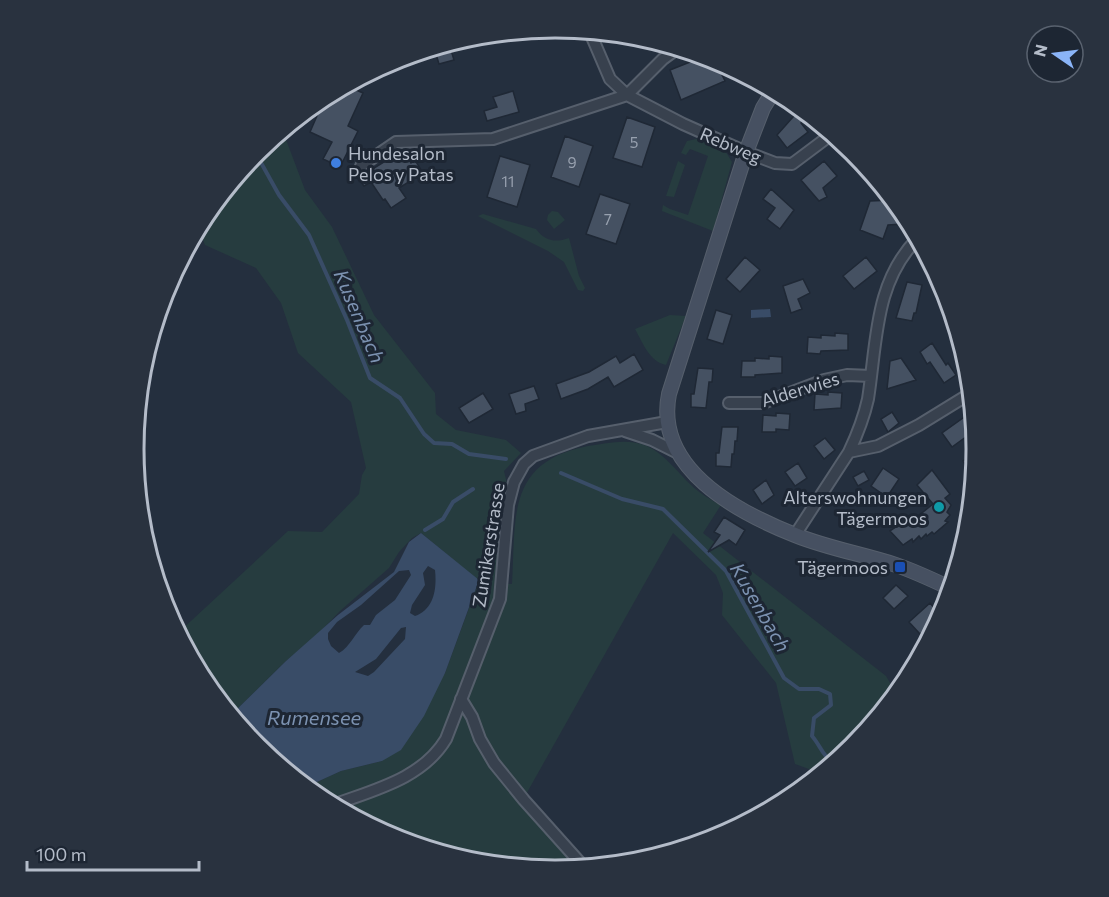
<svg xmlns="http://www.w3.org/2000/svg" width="1109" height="897" viewBox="0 0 1109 897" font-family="Commissioner,sans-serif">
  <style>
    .green { fill: #263c3f }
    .water { fill: #394c67; fill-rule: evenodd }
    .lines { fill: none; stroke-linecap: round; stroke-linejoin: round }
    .stream { stroke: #394c67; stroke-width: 4 }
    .building { fill: #455162; stroke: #1f2835; stroke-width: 1.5 }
    .minor-casing { stroke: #565f6c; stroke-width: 14 }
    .secondary-casing { stroke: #565f6c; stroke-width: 16 }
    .minor { stroke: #38414e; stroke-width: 10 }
    .secondary { stroke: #465061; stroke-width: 14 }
    .shop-dot { fill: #3f7fe0; stroke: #1d2633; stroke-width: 2 }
    .culture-dot { fill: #0f9aa8; stroke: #1d2633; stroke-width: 2 }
    .transit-dot { fill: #1a4fb4; stroke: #1d2633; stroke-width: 2 }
    .labels { text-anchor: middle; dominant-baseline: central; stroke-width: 6; stroke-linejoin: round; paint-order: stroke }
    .number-label { font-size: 15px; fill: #98a1af }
    .street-label { font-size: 18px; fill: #b4bcc9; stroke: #1d2633 }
    .poi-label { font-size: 18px; fill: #b4bcc9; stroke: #1d2633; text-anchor: end }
    .water-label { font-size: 20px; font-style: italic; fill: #7c92b1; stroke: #1d2633 }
    .rim { fill: none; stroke: #b4bcc9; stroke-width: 3 }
  </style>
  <rect width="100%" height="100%" fill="#242f3e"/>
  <!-- green -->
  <path class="green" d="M282 129 305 190 332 227 374 315 435 393 436 414 456 430 506 440 521 453 504 471 507 484 499 528 496 583 512 584C516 517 506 462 588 446 608 443 628 438 647 446 665 454 677 472 691 485 699 493 711 500 721 505L703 533 886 676 896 693 852 747 820 773 795 764 776 683 722 615 723 593 716 575 673 533 520 805 577 868 554 870 472 862 393 838 320 799 306 787 341 771 382 761 445 673 479 581 421 533 412 538 399 552 389 568 340 611 316 636 286 661 231 715 204 682 178 633 288 531 322 532 359 494 362 475 366 468 351 402 298 353 281 303 256 268 205 245 198 226 204 214 257 150Z
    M701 138 724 149 732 162 713 231 662 211 663 205 670 209 688 215 708 156 690 149 686 155 681 153 687 141Z
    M678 161 685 165 674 197 666 196Z
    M552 211 558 212 565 220 554 229 547 220 548 215Z
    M483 214 536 229C545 241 555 243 569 238L579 276 585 288 583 291 578 290 564 262 548 251 478 216Z
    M670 315 686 316 666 365C649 361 643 343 635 329Z"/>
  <!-- water -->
  <path class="water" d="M770 309 771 317 751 318V310Z
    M421 533 479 580 445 673 424 716 401 750 382 761 341 771 306 787 256 746 231 715 286 661 338 615 394 572 409 542ZM428 566 435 570C437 589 434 609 415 616L410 613 412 605 425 585 423 573ZM409 570 411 575 395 600 376 615 370 625H364C355 633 350 647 339 653L331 646 328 639V633L337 622 361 605 399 571ZM406 627 405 639 374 672 368 676 355 672 376 659 401 628Z"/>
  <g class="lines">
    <!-- stream -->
    <path class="stream" d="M255 152 279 195 309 235 347 320 370 378 400 398 424 434 434 443 452 444 469 454 506 459
      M561 473 622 499 663 509 719 564 726 571 784 678 799 689H819L830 694 831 705 814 718 812 736C820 745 822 755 832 762H834
      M425 530 443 519 453 502 473 489"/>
  </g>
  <!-- building -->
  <path class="building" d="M451 50 454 60 439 64 436 54Z
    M705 56 714 59 725 81 681 100 670 70Z
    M345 85 363 93 348 126 358 131 340 167 323 159 332 142 310 132 326 95Z
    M513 91 519 112 487 121 484 111 497 107 493 97Z
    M801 108 808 114 801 123 808 132 787 148 777 135Z
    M627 117 655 127 642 167 613 158Z
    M565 136 593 146 579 187 551 177Z
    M403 150 411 163 415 160 423 173 399 188 406 198 391 208 385 199 383 200 371 182 364 186 358 178Z
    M500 156 530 165 517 207 487 197Z
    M824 161 837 176 823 188 827 197 819 201 801 180Z
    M771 189 794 210 780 229 767 219 775 208 763 199Z
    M600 194 630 204 616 244 586 234Z
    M893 200 903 212V224L888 225 883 239 860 230 870 201Z
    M745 257 760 270 740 292 726 279Z
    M866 257 877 271 854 289 843 276Z
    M803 279 810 293 798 299 802 309 791 313 783 286Z
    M907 282 922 285 916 313H914L912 321 896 318Z
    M716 310 732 315 723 344 707 339Z
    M835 333 848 334V350L821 351 820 354 807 353 808 337 821 338V335L835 336Z
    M932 343 946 365 948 363 956 375 944 383 930 362 927 364 920 352Z
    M634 354 643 370 614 387 608 377 588 389 561 399 556 384 589 372 616 356 620 363Z
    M769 356 782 357V373L755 375V377H741L742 361H755V358L769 359Z
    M901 358 916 380 887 389 890 361Z
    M698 368 713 369 712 382H709L706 408 691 407V394H694Z
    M534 386 539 399 525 404 526 411 516 414 509 394Z
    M828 392 842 393 841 408 814 410 815 394 828 395Z
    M483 393 493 409 469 423 459 408Z
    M892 412 899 423 888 432 881 419Z
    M776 413 790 414 789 430 776 429V432H762L763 415 776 416Z
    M970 413 973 418 974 431 952 447 942 433Z
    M722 427H738L737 441H735L734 454H732L731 467 716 466V453H719Z
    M825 438 835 450 824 459 814 446Z
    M976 452 973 477 963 461Z
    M798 463 807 478 795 486 785 472Z
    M883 468 899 479 887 497 871 486Z
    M932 470 950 494 945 498 951 505 947 512 950 515 945 521 948 522 934 534 932 532 927 536 926 534 921 539 919 536 913 542 912 539 903 545 890 531 905 521 907 523 912 518 913 520 933 504 917 485Z
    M864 471 869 480 858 486 853 477Z
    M766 480 774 495 762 504 753 490Z
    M724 517 745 530 736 545 729 540 708 552 720 535 714 532Z
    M896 585 908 596 894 609 883 598Z
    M930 603 941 616 920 634 909 622Z"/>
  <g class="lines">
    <defs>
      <path id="minor" d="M589 30 610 79 627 95 683 124 746 152 775 163 792 164 832 134
        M361 166 396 142 493 139 627 95 663 59 678 48
        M729 403H763L824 380 847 375 871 376
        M625 431 652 440 680 454
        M849 452C857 435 864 417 868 399 877 342 874 282 918 238
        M795 535 849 452 878 446 919 425 971 393
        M949 587 961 554
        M461 699 472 717 480 739 494 763 524 800 584 867
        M333 805C373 790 422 779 446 739L500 599 508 505 514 482 524 464 533 456 588 436 667 422"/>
      <path id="secondary" d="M774 90 763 108 746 152 669 394C654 468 737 512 795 535 827 548 862 554 896 565 914 571 933 580 950 588"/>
    </defs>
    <!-- minor casing -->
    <use href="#minor" class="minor-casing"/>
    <!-- secondary casing -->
    <use href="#secondary" class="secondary-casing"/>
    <!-- minor -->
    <use href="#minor" class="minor"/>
    <!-- secondary -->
    <use href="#secondary" class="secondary"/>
  </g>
  <!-- markers -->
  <circle class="shop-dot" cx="336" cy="163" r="6"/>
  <circle class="culture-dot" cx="939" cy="507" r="6"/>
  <rect class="transit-dot" x="894" y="561" width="12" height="12" rx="3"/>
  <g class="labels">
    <!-- number labels -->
    <g class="number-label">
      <text x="634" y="142">5</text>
      <text x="572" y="162">9</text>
      <text x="508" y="181">11</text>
      <text x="608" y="219">7</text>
    </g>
    <!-- street labels -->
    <g class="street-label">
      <text transform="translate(731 145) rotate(23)">Rebweg</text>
      <text transform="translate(800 389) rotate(-17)">Alderwies</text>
      <text transform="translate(488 545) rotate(-81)">Zumikerstrasse</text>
    </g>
    <!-- poi labels -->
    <g class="poi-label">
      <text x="348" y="153" text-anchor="start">Hundesalon<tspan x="348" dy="21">Pelos y Patas</tspan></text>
      <text x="927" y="497">Alterswohnungen<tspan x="927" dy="21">Tägermoos</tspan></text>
      <text x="888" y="567">Tägermoos</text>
    </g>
    <!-- water labels -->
    <g class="water-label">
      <text transform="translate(360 316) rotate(67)">Kusenbach</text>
      <text transform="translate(761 607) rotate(60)">Kusenbach</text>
      <text x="314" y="717">Rumensee</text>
    </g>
  </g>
  <!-- crop -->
  <path d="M0 0H1109V897H0ZM144 449a411 411 0 1 1 822 0a411 411 0 1 1-822 0Z" fill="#29323f" fill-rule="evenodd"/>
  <path class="rim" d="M144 449a411 411 0 1 1 822 0a411 411 0 1 1-822 0Z"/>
  <!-- north arrow -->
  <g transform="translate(1055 54) rotate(284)"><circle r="28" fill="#1d2633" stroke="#59626f" stroke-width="1.5"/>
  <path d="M0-4.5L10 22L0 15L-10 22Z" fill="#8ab4f8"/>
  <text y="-9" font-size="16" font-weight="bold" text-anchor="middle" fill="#b4bcc9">N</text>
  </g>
  <!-- scale -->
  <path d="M27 861v9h172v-9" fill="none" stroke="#b4bcc9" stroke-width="3"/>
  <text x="36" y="861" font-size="18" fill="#b4bcc9" stroke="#1d2633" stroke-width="4.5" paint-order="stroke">100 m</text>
</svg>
